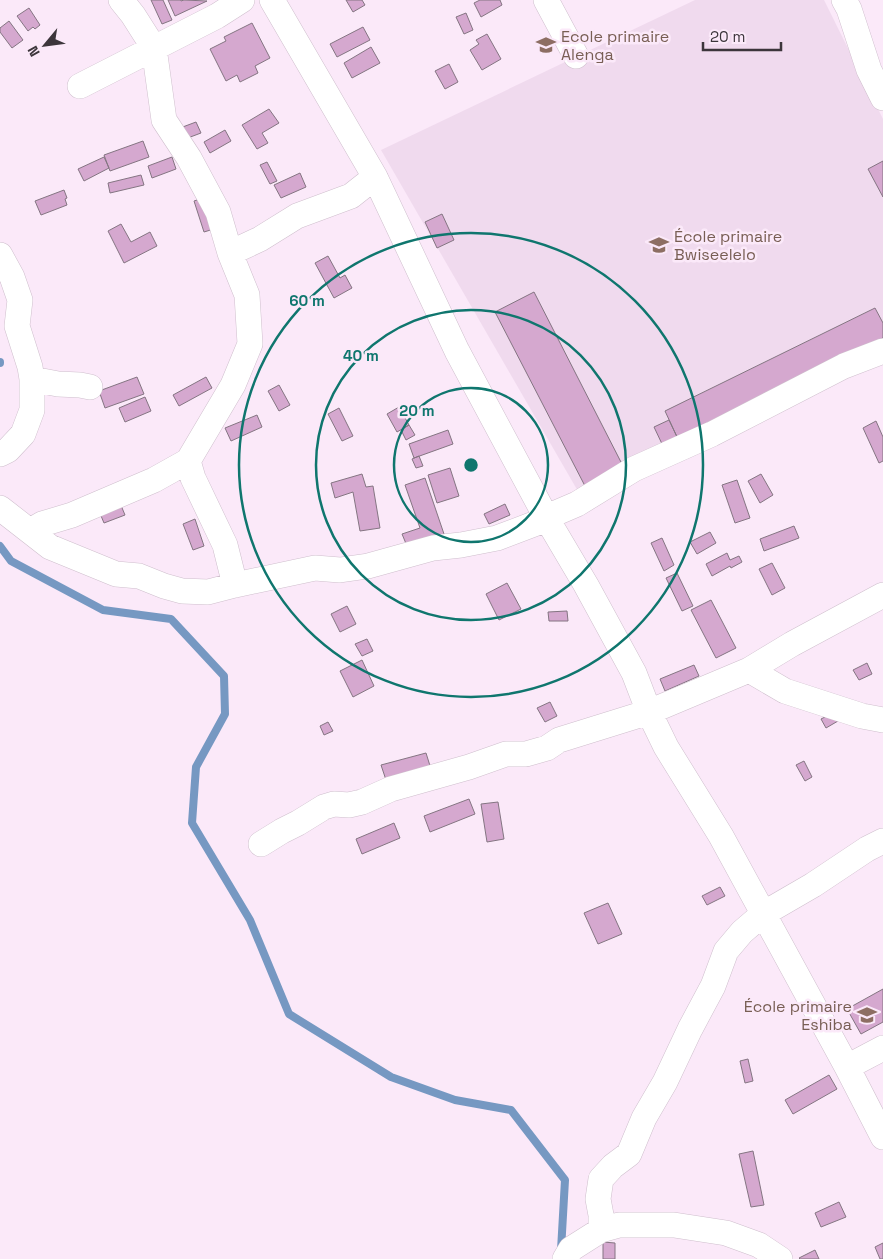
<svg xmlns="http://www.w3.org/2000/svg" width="883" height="1259" viewBox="0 0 883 1259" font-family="'Space Grotesk',sans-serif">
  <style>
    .built { fill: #f0daee }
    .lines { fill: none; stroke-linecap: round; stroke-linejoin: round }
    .stream { stroke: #7698c2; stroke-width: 8 }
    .building { fill: #d5a8cf; stroke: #847582 }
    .minor-casing { stroke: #cfbfcd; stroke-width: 26 }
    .minor { stroke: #fff; stroke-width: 25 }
    .ring { fill: none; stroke: #0f766e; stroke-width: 2.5 }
    .labels { text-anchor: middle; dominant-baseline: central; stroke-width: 5; stroke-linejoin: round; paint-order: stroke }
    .education-label { font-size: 16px; fill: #785e54; stroke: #fbe9f9; text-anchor: start }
    .centre { fill: #0f766e; stroke: #fbe9f9; stroke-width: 2.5 }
    .ring-label { font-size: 15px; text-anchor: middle; font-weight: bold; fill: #0f766e; stroke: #fbe9f9; stroke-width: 5; stroke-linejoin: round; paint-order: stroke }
  </style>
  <rect width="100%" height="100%" fill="#fbe9f9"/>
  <!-- built -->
  <path class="built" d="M695 0H824L883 119V340L579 493 381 150Z"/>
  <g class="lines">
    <!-- stream -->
    <path class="stream" d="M0 362V363
      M0 546 11 561 103 610 171 619 224 676 225 714 196 767 192 823 250 920 289 1014 391 1077 455 1100 511 1110 565 1180 561 1250"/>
  </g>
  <!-- building -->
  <path class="building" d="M151 0H163L172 20 162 24Z
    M168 0H181V1L184 0 207 1 175 16Z
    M346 0H362L365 5 353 12Z
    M480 0H500L502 5 481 17 474 3Z
    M29 8 40 25 35 29 33 27 28 31 17 16Z
    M466 13 473 30 464 34 456 17Z
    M9 21 23 40 12 48 0 32V28Z
    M252 23 270 58 255 66 258 73 240 82 237 75 226 81 210 49 226 41 224 37Z
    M363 27 370 40 337 57 330 44Z
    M487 34 501 59 482 70 470 50 479 44 476 40Z
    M371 47 380 63 352 78 344 63Z
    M449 64 458 82 445 89 435 71Z
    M269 109 279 123 262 133 268 143 257 149 242 125Z
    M196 122 201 133 185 139 180 128Z
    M225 130 231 141 210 153 204 142Z
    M143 141 149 157 110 171 104 155Z
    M104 157 109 168 84 181 78 169Z
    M172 157 176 169 152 178 148 166Z
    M883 161V197L868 169Z
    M267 162 277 181 270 184 260 165Z
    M300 173 306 187 281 198 274 185Z
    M141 175 144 185 110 193 108 183Z
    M64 190 67 198 65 199 67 205 41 215 35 201Z
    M206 197 217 228 204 232 194 201Z
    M442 214 454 240 437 248 425 222Z
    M121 224 131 242 150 232 157 246 124 263 108 231Z
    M328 256 340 278 345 275 352 288 334 298 315 263Z
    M534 292 623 466 585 486 495 312Z
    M875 308 883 323V338L678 439 665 411Z
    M137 377 144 394 105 408 99 391Z
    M206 377 212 388 179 406 173 395Z
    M279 385 290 405 279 411 268 391Z
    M145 397 151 411 125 422 119 408Z
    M399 407 409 425 397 432 387 414Z
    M339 408 353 436 342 441 328 414Z
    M257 415 262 427 231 441 225 428Z
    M669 420 678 439 663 446 654 427Z
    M876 421 883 437V461L879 463 863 428Z
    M409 425 415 435 406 440 401 430Z
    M448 430 453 444 414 458 409 444Z
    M419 456 423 466 416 468 412 459Z
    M450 468 459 496 437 503 428 475Z
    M362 474 366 487 373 486 380 528 360 531 353 492 335 498 331 483Z
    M761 474 773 495 760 503 748 481Z
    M425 478 444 534 407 546 402 534 420 528 405 485Z
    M737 480 750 518 735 523 722 485Z
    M120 503 125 515 104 523 99 511Z
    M505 504 510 515 489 524 484 514Z
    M195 519 204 546 193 550 183 524Z
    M794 526 799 538 764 551 760 539Z
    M710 532 716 543 697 554 690 542Z
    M662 538 674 565 664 571 651 543Z
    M727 553 730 560 739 556 742 562 731 568 730 566 712 576 706 564Z
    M772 563 785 588 772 595 759 569Z
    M677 573 693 606 682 611 666 578Z
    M507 583 521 609 499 620 486 594Z
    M711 600 736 648 716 658 691 610Z
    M347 606 356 624 340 632 331 614Z
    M567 611 568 621H549L548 612Z
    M367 639 373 651 362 656 355 644Z
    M362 660 374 686 353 697 340 671Z
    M867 663 872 674 859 680 853 670Z
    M694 665 699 676 665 691 660 679Z
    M550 702 557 716 545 722 537 708Z
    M833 713 838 721 826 728 821 719Z
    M328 722 333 731 324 735 320 726Z
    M426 753 431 769 387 783 381 765Z
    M804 761 812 777 805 781 796 765Z
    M469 799 475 814 430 832 424 816Z
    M498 802 504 839 487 842 481 804Z
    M394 823 400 838 362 854 356 839Z
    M720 887 725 896 707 905 702 896Z
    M608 903 622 934 598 944 584 913Z
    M883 989V1022L861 1034 847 1009Z
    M748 1059 753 1081 745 1083 740 1061Z
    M829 1075 837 1089 793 1114 785 1100Z
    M753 1151 764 1205 751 1207 739 1154Z
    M839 1202 846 1217 821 1227 815 1213Z
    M603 1242 615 1243V1259H603Z
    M883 1243V1259H880L875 1247Z
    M815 1250 819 1259H800L799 1258Z"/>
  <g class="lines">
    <defs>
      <path id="minor" d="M121 0 133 15 154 48 164 120 189 158 218 212 230 253 247 295 250 344 233 385 188 461 193 478 225 545 235 585
        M272 0 375 177 457 351 547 519 586 585 634 673 649 712 666 747 721 836 847 1067 883 1137
        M546 0 576 56
        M844 0 849 9 869 70 883 98
        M80 86 217 16 242 0
        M230 253 260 239 297 216 351 196 375 177
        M0 255 12 277 20 300 17 326 30 367 32 379V410L23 434 8 450 0 454
        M32 379 58 384 80 385 90 387
        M0 508 50 547 116 574 139 576 164 586 182 591 208 592 235 585 315 568 340 570 368 566 433 548 461 545 497 538 547 519 556 513 577 504 634 469 712 434 844 366 883 351
        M30 531 42 524 72 515 154 480 188 461
        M749 670 785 691 862 716 883 720
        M261 844 282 831 298 823 324 807 334 804 349 805 362 802 391 789 469 767 506 754H526L547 748 559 740 649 712 749 670 792 644 883 595
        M847 1067 883 1048
        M601 1230V1215L598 1199 601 1179 613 1166 629 1154 644 1118 665 1082 690 1029 713 986 726 951 742 932 763 914 813 885 867 849 883 841
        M565 1259 571 1249 601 1230 619 1225H674L726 1233 759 1245 780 1259"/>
    </defs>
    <!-- minor casing -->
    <use href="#minor" class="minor-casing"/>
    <!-- minor -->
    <use href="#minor" class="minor"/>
  </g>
  <!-- distance rings -->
  <g class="ring">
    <circle cx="471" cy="465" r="77"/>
    <circle cx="471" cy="465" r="155"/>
    <circle cx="471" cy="465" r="232"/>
  </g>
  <!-- icons -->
  <defs>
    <symbol id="school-bare" viewBox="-9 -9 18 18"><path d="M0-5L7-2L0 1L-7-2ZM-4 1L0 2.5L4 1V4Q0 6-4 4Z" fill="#8d6e63" stroke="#fbe9f9" stroke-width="2.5" paint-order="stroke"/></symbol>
  </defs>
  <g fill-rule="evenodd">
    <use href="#school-bare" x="532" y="31" width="28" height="28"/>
    <use href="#school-bare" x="645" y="231" width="28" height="28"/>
    <use href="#school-bare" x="853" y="1001" width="28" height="28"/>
  </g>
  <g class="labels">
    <!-- education labels -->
    <g class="education-label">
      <text x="561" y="36">Ecole primaire<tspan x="561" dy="18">Alenga</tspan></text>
      <text x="674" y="236">École primaire<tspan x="674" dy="18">Bwiseelelo</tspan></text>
      <text x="852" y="1006" text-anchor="end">École primaire<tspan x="852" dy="18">Eshiba</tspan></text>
    </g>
  </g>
  <circle cx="471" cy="465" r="8" class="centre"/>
  <g class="ring-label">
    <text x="307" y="306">60 m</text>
    <text x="361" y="361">40 m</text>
    <text x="417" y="416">20 m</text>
  </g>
  <!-- north arrow -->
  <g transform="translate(45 45) rotate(241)" stroke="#fbe9f9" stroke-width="4" paint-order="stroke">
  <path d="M0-4L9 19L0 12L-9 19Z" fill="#3c353b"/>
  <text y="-8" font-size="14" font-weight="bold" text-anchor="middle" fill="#3c353b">N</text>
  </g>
  <!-- scale -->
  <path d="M703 42v8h78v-8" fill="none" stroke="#3c353b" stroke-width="2.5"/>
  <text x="710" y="42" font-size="15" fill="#3c353b" stroke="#fbe9f9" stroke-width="4" paint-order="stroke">20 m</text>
</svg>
